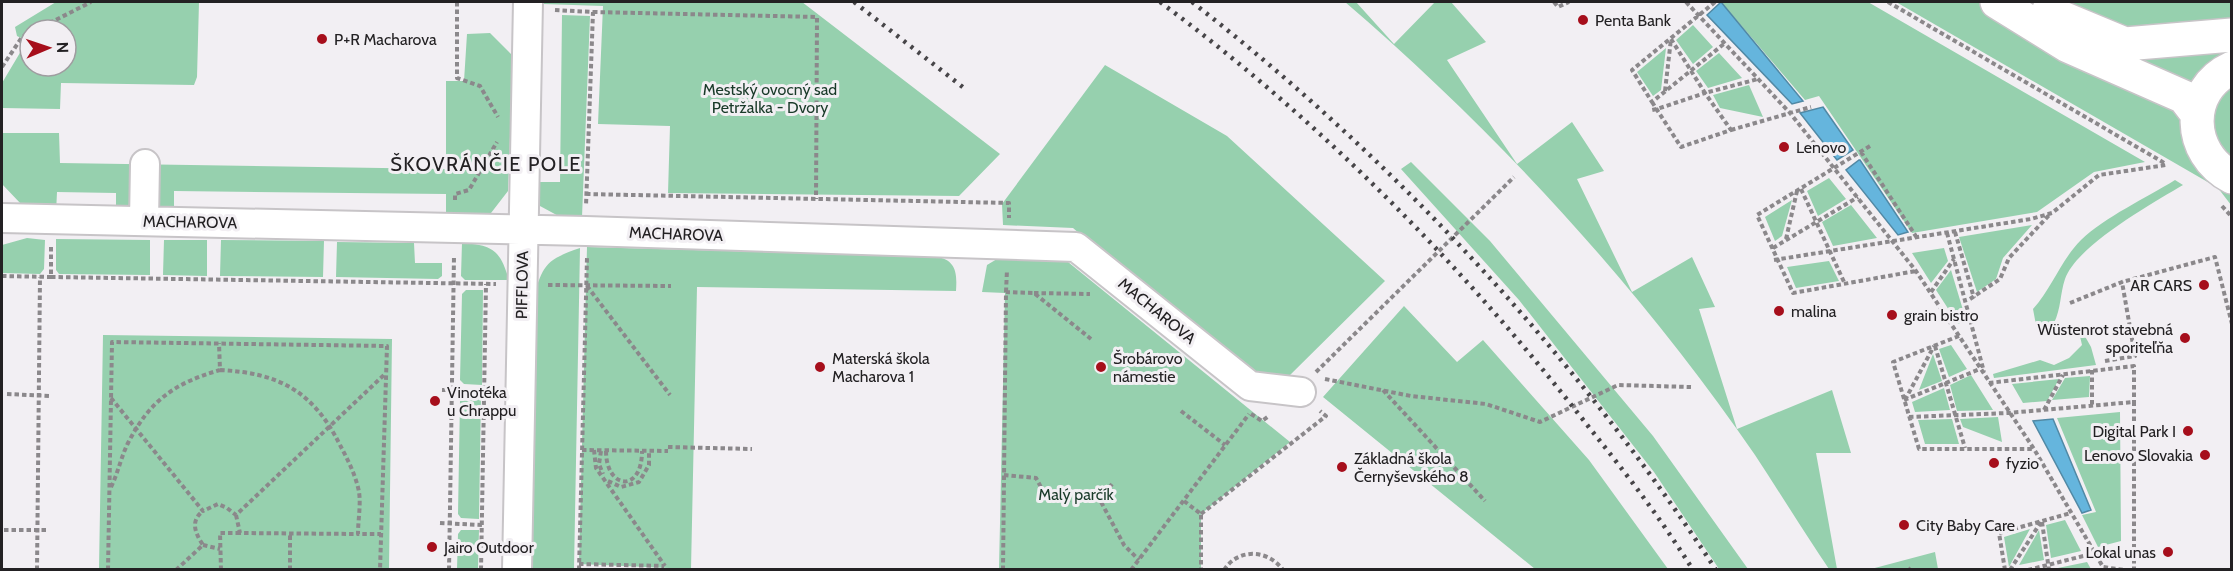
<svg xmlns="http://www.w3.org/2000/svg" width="2233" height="571" viewBox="0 0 2233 571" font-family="Cabin,sans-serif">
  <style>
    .green { fill: #96d0ae; fill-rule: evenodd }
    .water { fill: #65b5dd; stroke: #5189a5; stroke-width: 1.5 }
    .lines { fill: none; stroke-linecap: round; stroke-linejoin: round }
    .minor-casing { stroke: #c7c4c7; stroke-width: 32 }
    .major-casing { stroke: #c7c4c7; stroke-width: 36 }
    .path { stroke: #8b888b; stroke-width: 4; stroke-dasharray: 4.5 3; stroke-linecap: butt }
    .minor { stroke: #fff; stroke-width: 28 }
    .major { stroke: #fff; stroke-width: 33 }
    .rail { stroke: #474548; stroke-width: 4.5; stroke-dasharray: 3 6; stroke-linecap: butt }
    .poi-dot { fill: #a60e1b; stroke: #f2eff3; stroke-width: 2 }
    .labels { text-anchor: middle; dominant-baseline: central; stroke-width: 6; stroke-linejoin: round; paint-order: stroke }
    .poi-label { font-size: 16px; fill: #232123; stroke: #f2eff3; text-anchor: start }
    .park-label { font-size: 16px; fill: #193a29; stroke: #f2eff3 }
    .street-label { font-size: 16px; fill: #232123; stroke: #f2eff3 }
    .quarter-label { font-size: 20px; letter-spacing: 1.5px; fill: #232123; stroke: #f2eff3 }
  </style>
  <rect width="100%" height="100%" fill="#f2eff3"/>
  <!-- green -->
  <path class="green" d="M56 2H199L197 77 194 85 61 83 60 109 2 108V83L27 41 17 36 15 27ZM30 30H66V66H30Z
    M543 2H802L1000 154 959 196 668 193 670 126 598 124 603 6 543 4Z
    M1345 2H1356L1394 44 1435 2H1451L1486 42 1447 60 1517 164 1572 122 1604 171 1577 179 1632 292 1692 257 1715 307 1699 309 1737 429 1832 390 1851 453H1816L1837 569H1829C1804 532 1780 493 1755 455 1640 288 1499 134 1345 2Z
    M1721 2H1868L2145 162 2094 172 2037 212 1912 233 1819 96 1805 100Z
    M1896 2H2231V205L2218 188Z
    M562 15 590 16 582 217 564 219 540 206V182H560Z
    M1693 25 1713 47 1693 64 1676 40Z
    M490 33 513 56 508 191 491 213 446 217V194L174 191V214L116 213V193L57 192 56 213 21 204 2 184V133H59L60 163 446 169V81H464L467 34Z
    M1666 48 1661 90 1653 96 1637 72Z
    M1719 53 1742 78 1708 88 1696 71Z
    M1105 65 1227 136 1385 281 1288 377 1238 369 1073 228 1003 225 1002 204Z
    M1749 85 1763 117 1720 108 1713 95Z
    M1411 162 1490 241 1653 436 1748 569H1719L1654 472 1519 300 1401 169Z
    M1829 178 1846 199 1818 216 1807 191Z
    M2175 180 2183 185C2153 203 2077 245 2065 279 2060 294 2061 309 2054 323L2045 327 2036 325 2033 309C2052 288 2061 260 2081 240 2105 217 2146 198 2175 180Z
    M1792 200 1782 236 1775 241 1765 217Z
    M1851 205 1877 238 1833 246 1822 222Z
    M2032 225 2003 258 1996 279 1977 292 1959 237Z
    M27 238 45 240 44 269 40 274 2 273V245Z
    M56 239 150 240V275L59 274 56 270Z
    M164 240H207V276L163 275Z
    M221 240 324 241 323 277 220 276Z
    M337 242 414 243 415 263H442V276L438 279 336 277Z
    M462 243C493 245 500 250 509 280H465L461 276Z
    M587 247 938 257C957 261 957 275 956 291L697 287 691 569 579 564Z
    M580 248 574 569 528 570 531 305C543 268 541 261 580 248Z
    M1944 248 1948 261 1931 283 1912 253Z
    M1007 258 1063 260 1068 262 1290 442 1201 514V569H999L1005 293 982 292 987 265 997 259Z
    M1829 261 1839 281 1796 288 1787 267Z
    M1951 270 1966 320 1958 324 1936 290Z
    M466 290H483L482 385 464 384 460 380 462 294Z
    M1404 306 1457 362 1483 340 1589 460 1668 569H1535L1323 397Z
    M2082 331 2091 347 2096 365 1994 378 1993 374 2040 360 2054 365 2069 358 2082 345 2079 332Z
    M103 335 392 339 389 569H99Z
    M1951 345 1967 369 1949 377 1939 349Z
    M1933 354 1942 381 1919 390Z
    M1971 375 1993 410 1957 411 1950 385Z
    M2090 376 2089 397 2052 400 2065 378Z
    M2059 379 2047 401 2023 403 2012 384Z
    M1944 388 1950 410 1915 412 1912 402Z
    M463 396H481L479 519 461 518 458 514 460 400Z
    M2120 412 2121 541 2098 547 2082 515 2096 512 2057 418Z
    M1998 417 2002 442 1963 427 1960 419Z
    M1952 419 1959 444H1925L1918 420Z
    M2065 520 2081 551 2051 558 2046 525Z
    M2030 529 2009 567 2004 537Z
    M461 530H479L478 569H457L458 534Z
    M2039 530 2044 560 2019 565Z
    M1935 552 1938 569H1871Z
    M2087 562 2091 569H2053Z"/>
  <!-- water -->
  <path class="water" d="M1721 2 1803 101 1792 104 1707 15Z
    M1823 107 1853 150 1837 160 1800 113Z
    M1859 160H1860L1908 232 1898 235 1846 170Z
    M2053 419 2091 510 2082 513 2033 421Z"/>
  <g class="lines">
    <defs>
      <path id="minor" d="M2 218 586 231 1076 247 1250 386 1301 392
        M144 221 145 164
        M517 570 528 2"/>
      <path id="major" d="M1997 2 2068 46 2184 97 2197 114
        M2048 12 2125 44 2232 35
        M2232 68C2184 90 2187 154 2232 177"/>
    </defs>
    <!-- minor casing -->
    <use href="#minor" class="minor-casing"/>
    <!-- major casing -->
    <use href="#major" class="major-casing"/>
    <!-- path -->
    <path class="path" d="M457 2V78L480 86 498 117
      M1554 2 1558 7 1569 2
      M1686 2 1790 113 1916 271 2034 449 2103 567 2124 570
      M1715 2 1632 70 1652 102 1725 43
      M1888 2 2166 164
      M555 10 593 12 586 206
      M593 12 817 17 816 199
      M36 30 91 2
      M1671 39 1705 93 1758 79
      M2 67 22 37 30 33
      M1665 91 1671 39
      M1652 102 1681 147 1731 130 1705 93 1657 109 1652 110
      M1731 130 1811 107
      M1870 146 1757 215 1793 293 1916 271
      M1861 152 1917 238
      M1801 189 1845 284
      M586 194 1009 203V218
      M455 200V194L469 190 497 142
      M2222 206 2232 217
      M1955 232 1974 298
      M1947 233 1984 372
      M1786 239 1797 191
      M51 247V277L496 284
      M1773 248 1858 197
      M1774 260 2031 219 2052 213 2099 175 2166 165
      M2 276 51 277
      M548 285 671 286
      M587 286 670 395
      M1006 292 1007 270
      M1931 292 1954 259
      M1034 293 1090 294
      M1970 299 2000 279 2009 258 2051 213
      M2070 303 2122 282 2215 257 2232 324
      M1959 336 1893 362 1919 449H2034
      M1935 346 1965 448
      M2105 361 2135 356 2122 282
      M220 370C279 373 313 391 340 445 348 460 356 476 359 492 361 505 358 520 358 534H381
      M2092 370V405
      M1316 372 1514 177
      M1325 379 1411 396 1486 404 1540 422 1618 385 1691 387
      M1989 383 2134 366V402
      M442 390 484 391
      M1383 390 1485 501
      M7 394 51 396
      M111 398 203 511 218 504 227 508 236 515 386 373
      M1904 400 1980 369
      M1905 400 1934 346
      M2044 410 2063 375
      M1181 411 1225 445
      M1251 414 1262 421 1269 416
      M1909 417 2008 413 2134 402V570
      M668 447 752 449
      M582 450 668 451
      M594 450 596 468 665 566
      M601 451 599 464 603 474
      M606 451C606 489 642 494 642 451
      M1004 475 1036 478 1048 500H1100
      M608 481 621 487 639 482 649 465V451
      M1112 484 1100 500 1124 545 1139 560
      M111 487C118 473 121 457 128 443 150 400 175 383 220 370L219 343
      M1184 501 1201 514V570
      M1201 514 1326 416 1320 411
      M236 515 240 533 358 534
      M2042 522 2049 570
      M440 523 482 525
      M4 530H49
      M203 545 220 549
      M579 564 664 566
      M37 570 40 277
      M108 570 112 342 387 346 380 570
      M176 570 203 545C195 533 190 521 203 511
      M221 570 220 533H240
      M290 570V533
      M449 570 454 256
      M481 570 486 284
      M579 570 587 258
      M1003 570 1006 292 1034 293 1091 339
      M1131 570 1249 414
      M1224 570C1238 548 1268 549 1283 570
      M1909 570 1911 568
      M2005 570 1999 533 2071 513
      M2010 570 2041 522
      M2028 570 2095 553"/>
    <!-- minor -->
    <use href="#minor" class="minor"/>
    <!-- major -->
    <use href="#major" class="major"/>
    <!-- rail -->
    <path class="rail" d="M854 2 964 88
      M1160 2C1322 122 1464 267 1588 426 1625 472 1662 520 1693 570
      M1192 2C1396 161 1574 353 1716 570"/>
  </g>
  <!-- markers -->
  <g class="poi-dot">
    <circle cx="1583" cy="20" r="6"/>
    <circle cx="322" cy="39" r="6"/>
    <circle cx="1784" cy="147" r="6"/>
    <circle cx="2204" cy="285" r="6"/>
    <circle cx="1779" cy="311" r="6"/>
    <circle cx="1892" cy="315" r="6"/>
    <circle cx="2185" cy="338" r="6"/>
    <circle cx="820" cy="367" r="6"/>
    <circle cx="1101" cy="367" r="6"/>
    <circle cx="435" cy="401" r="6"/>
    <circle cx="2188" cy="431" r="6"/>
    <circle cx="2205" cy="455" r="6"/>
    <circle cx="1994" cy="463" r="6"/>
    <circle cx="1342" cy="467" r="6"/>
    <circle cx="1904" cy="525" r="6"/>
    <circle cx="432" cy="547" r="6"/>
    <circle cx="2168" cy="552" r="6"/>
  </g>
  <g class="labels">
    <!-- poi labels -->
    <g class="poi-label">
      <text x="1595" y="20">Penta Bank</text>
      <text x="334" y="39">P+R Macharova</text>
      <text x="1796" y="147">Lenovo</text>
      <text x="2192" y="285" text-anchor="end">AR CARS</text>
      <text x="1791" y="311">malina</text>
      <text x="1904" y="315">grain bistro</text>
      <text x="2173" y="329" text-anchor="end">Wüstenrot stavebná<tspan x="2173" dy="18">sporiteľňa</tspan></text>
      <text x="832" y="358">Materská škola<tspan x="832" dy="18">Macharova 1</tspan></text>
      <text x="1113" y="358">Šrobárovo<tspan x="1113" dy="18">námestie</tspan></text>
      <text x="447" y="392">Vinotéka<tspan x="447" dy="18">u Chrappu</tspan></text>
      <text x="2176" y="431" text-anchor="end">Digital Park I</text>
      <text x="2193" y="455" text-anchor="end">Lenovo Slovakia</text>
      <text x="1354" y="458">Základná škola<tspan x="1354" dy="18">Černyševského 8</tspan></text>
      <text x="2006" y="463">fyzio</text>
      <text x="1916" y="525">City Baby Care</text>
      <text x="444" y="547">Jairo Outdoor</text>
      <text x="2156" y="552" text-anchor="end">Lokal unas</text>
    </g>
    <!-- park labels -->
    <g class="park-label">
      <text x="770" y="89">Mestský ovocný sad<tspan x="770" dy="18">Petržalka - Dvory</tspan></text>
      <text x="1076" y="494">Malý parčík</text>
    </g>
    <!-- street labels -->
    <g class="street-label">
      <text transform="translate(190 222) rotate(1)">MACHAROVA</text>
      <text transform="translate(676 234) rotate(2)">MACHAROVA</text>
      <text transform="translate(522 285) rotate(-89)">PIFFLOVA</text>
      <text transform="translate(1157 311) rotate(39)">MACHAROVA</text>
    </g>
    <!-- quarter labels -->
    <g class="quarter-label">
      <text x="486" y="164">ŠKOVRÁNČIE POLE</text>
    </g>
  </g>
  <!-- border -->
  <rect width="2233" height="571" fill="none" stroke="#232123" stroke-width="6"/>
  <!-- north arrow -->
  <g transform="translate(48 48) rotate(88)"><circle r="28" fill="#f2eff3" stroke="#9f9da0" stroke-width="1.5"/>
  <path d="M0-4.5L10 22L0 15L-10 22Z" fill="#a60e1b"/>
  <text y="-9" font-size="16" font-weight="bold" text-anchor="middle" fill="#232123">N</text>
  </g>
</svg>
